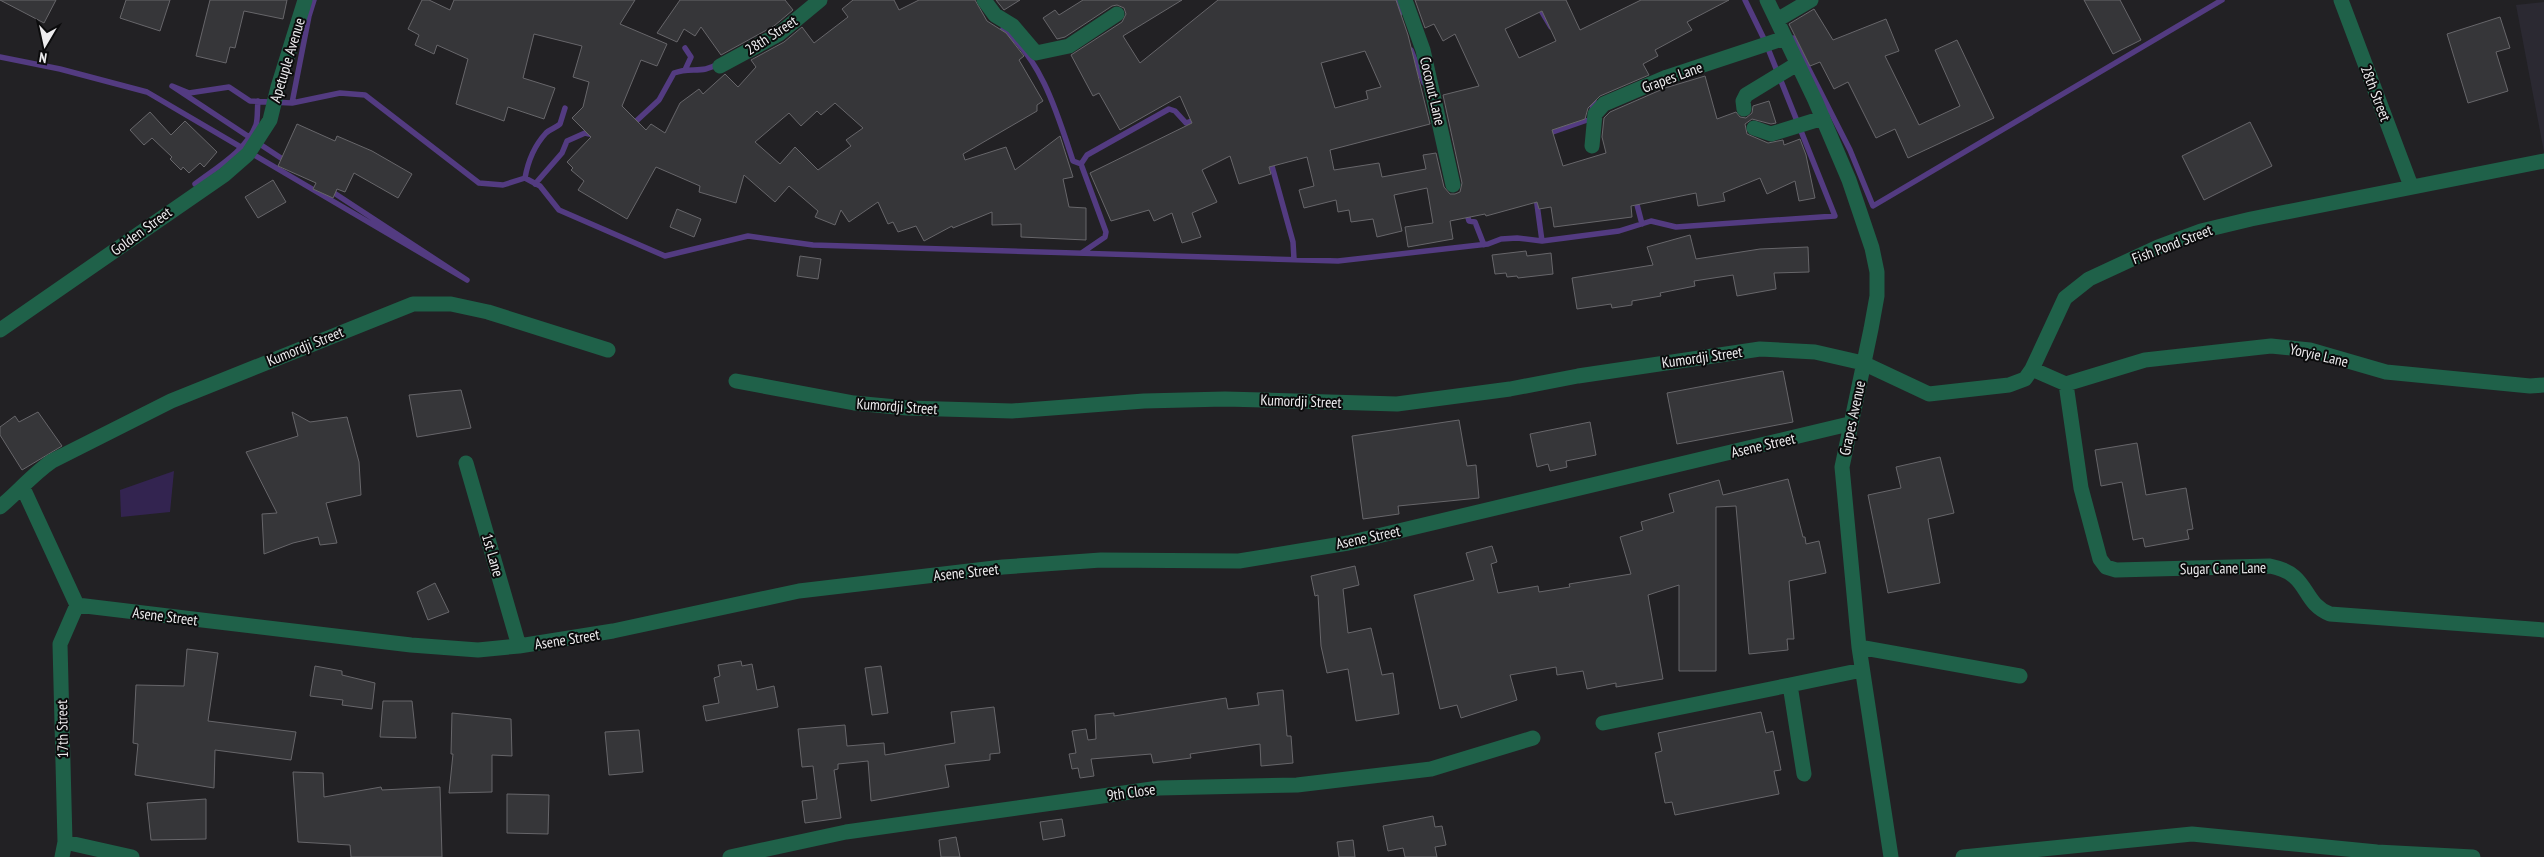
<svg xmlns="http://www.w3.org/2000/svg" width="2544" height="857" viewBox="0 0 2544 857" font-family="'PT Sans Narrow',sans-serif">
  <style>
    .built { fill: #2b2932 }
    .green { fill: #332450 }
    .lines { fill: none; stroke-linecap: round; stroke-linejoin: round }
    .stream { stroke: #533b81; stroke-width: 5.5 }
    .building { fill: #363639; stroke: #67666a; fill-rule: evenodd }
    .minor { stroke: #1f6149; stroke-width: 15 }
    .labels { text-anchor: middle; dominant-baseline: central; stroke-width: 4; stroke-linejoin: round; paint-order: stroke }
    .street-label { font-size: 15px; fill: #edecee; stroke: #0b0b0c }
  </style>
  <rect width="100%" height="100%" fill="#222124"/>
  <!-- built -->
  <path class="built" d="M2544 2V152L2516 5Z"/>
  <!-- green -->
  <path class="green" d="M174 471 170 512 121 517 120 490Z"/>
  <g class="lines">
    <!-- stream -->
    <path class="stream" d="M1397 0 1400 13
      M1542 12 1551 27
      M1003 29C1042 59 1058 116 1073 161L1081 164
      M1793 38 1850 150 1873 206 2222 0
      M1411 50 1424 83
      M0 57 60 69 147 92 467 280 328 189
      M685 70 691 57 685 48
      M292 103 309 16 314 0
      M632 125 659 100 674 73C691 66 702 75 719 63
      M1547 134 1590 119 1594 101 1592 97
      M1270 159 1293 242 1294 259
      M287 162 172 86 189 93 229 87 250 101 292 103 340 93 365 95 479 183 503 185 525 178 540 186 559 210 665 256 748 236 813 245 1338 261 1488 244 1501 239 1517 238 1542 241 1619 231 1651 221 1676 227 1835 216 1765 41 1745 0
      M525 178C528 161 534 146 546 133 550 129 556 128 560 124L565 108
      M195 184C216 168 246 151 256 125 258 118 257 109 258 101
      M535 184 562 153 567 141 585 133 594 135
      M1536 197 1542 241
      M1635 197 1642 224
      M1466 211 1469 221 1475 222 1484 245
      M1083 252 1105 237 1106 232 1081 164 1087 155 1169 109 1175 111 1186 123 1197 119"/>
  </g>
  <!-- building -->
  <path class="building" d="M0 0H56L44 23Z
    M126 0H170L160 31 120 18Z
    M210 0H287L283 19 244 11 235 48 230 47 226 63 196 56Z
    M422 0H429L450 10 454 0H635L620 24 667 44 657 66 641 60 622 106 646 130 651 124 665 133 680 103 699 89 703 94 725 74 738 87 756 67 751 60 784 42 802 27 814 43 848 17 842 9 853 0H894L899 10 919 0H975L987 21 1006 33 1024 56 1019 60 1043 101 1037 105V111L963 154 965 160 1006 147 1015 170 1060 136 1073 177 1063 179 1069 207 1086 208V240L1021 237V224L992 225V212L953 228 952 226 924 241 916 226 898 232 893 222 888 224 878 202 849 222 841 210 835 225 815 217 818 211 789 186 775 202 744 175 736 203 699 192 700 186 656 167 627 219 578 190 584 181 571 170 573 168 567 162 591 137 572 118 583 107 589 82 573 77 582 46 534 34 523 78 555 88 544 119 508 107 504 121 456 104 468 59 437 45 434 54 415 45 419 35 408 29ZM835 103 863 128 846 140 851 146 818 170 795 147 780 164 755 142 789 113 801 126 817 111 821 115Z
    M680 0H785L793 10 774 26 721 55 701 27 695 36 684 29 677 42 657 33Z
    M996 0H1020L1004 10Z
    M1083 0H1182L1123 36 1140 63 1218 0H1396L1408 35 1430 124 1330 150 1334 170 1379 163 1382 177 1426 169 1423 155 1436 153 1444 187 1450 194H1455L1460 192 1462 183 1443 95 1479 86 1455 34 1443 41 1434 24 1425 28 1415 0H1566L1580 30 1641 0H1729L1687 22 1692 30 1655 50 1658 56 1643 64 1649 75 1600 96 1588 108 1585 119 1552 130 1563 166 1606 153 1602 137 1604 118 1610 112 1665 88 1705 76 1717 119 1736 112 1740 117 1746 118 1752 113 1753 106 1769 101 1776 123 1771 124 1752 119 1745 124 1747 134 1768 143 1783 140 1784 145 1800 139 1806 155 1815 198 1799 201 1795 181 1767 194 1760 178 1723 193 1725 201 1698 206 1696 193 1631 206 1632 217 1554 227 1551 207 1539 209 1537 202 1486 216 1485 214 1450 221 1453 239 1408 247 1405 227 1433 223 1427 188 1394 195 1402 231 1377 237 1373 219 1351 222 1349 210 1338 212 1336 200 1304 208 1299 190 1314 186 1307 157 1269 167 1271 174 1239 184 1230 156 1202 170 1217 202 1192 213 1201 237 1182 243 1172 213 1154 221 1149 210 1111 221 1090 173 1192 123 1180 96 1120 130 1099 93 1093 96 1071 55 1122 22 1126 14 1124 8 1117 5 1112 6 1065 37 1057 39 1043 18 1055 10 1059 15ZM1542 11 1556 41 1519 58 1505 29ZM1365 51 1381 87 1366 91 1368 99 1335 108 1321 63Z
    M2084 0H2120L2141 40 2113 54Z
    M1814 9 1833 40 1886 19 1899 51 1885 56 1919 125 1960 106 1935 50 1957 40 1994 118 1908 158 1895 129 1876 138 1848 82 1834 89 1820 62 1810 66 1789 24Z
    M2500 17 2510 48 2496 52 2508 91 2468 103 2447 34Z
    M150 112 171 135 185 121 217 152 204 167 200 163 189 173 183 167 181 170 170 159 172 157 152 138 144 145 130 130Z
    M2250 122 2272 166 2204 200 2182 156Z
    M297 124 335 141 337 136 372 151 412 174 398 198 354 173 345 192 337 189 333 198 313 189 316 183 278 166Z
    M273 180 286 202 258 218 245 197Z
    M677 209 701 219 694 237 670 227Z
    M1690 235 1696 259 1760 249 1808 247 1809 272 1774 273 1776 289 1737 296 1733 275 1694 281 1695 286 1660 293 1661 296 1632 301V305L1612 308 1611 304 1577 309 1572 278 1653 265 1647 247Z
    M1526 251 1527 256 1551 253 1553 274 1518 278 1517 276 1507 277 1506 273 1495 274 1492 255Z
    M800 256 821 259 818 279 797 276Z
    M1783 371 1793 422 1677 444 1667 393Z
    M461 390 471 428 417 437 409 395Z
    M38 412 62 446 22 470 0 435V427L15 416 19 422Z
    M292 412 310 422 347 417 359 462 361 495 326 503 337 543 320 545 318 537 293 543 264 554 262 514 277 513 246 452 298 436Z
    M1459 420 1467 466 1476 465 1479 498 1398 506 1399 514 1363 519 1352 436Z
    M1590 422 1596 455 1566 461 1567 467 1550 471 1548 464 1537 467 1530 434Z
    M2137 443 2146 495 2186 488 2193 529 2187 530 2189 539 2145 547 2143 538 2133 540 2122 482 2101 486 2095 450Z
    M1940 457 1954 513 1928 519 1940 583 1888 593 1868 495 1901 488 1896 467Z
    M1788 479 1803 537H1805L1806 544 1819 541 1826 573 1789 581 1794 639H1787L1788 650 1749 654 1736 506 1716 507V671H1679V585L1648 595 1663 679 1616 687V683L1587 689 1583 671 1557 675 1556 667 1510 675 1517 700 1461 718 1457 705 1440 709 1414 595 1474 580 1466 553 1492 546 1497 562 1491 564 1498 593 1538 586 1539 592 1570 587 1569 584 1631 574 1620 537 1643 530 1641 522 1674 512 1669 494 1719 480 1723 495Z
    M1355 566 1359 585 1343 589 1348 633 1371 628 1382 675 1393 673 1399 714 1356 721 1348 669 1327 673 1321 646 1318 595 1315 596 1311 576Z
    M435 583 449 612 428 620 417 592Z
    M187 649 218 653 208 721 296 732 291 760 215 750 214 788 135 775 138 744 133 743 136 685 184 686Z
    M741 661 742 666 752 664 757 690 774 686 778 707 706 721 703 706 719 703 714 678 720 676 718 665Z
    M315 666 342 671V675L375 683 372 709 342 705 343 700 310 696Z
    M881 666 888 713 872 715 865 668Z
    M1283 690 1287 736H1291L1293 763 1261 766 1260 744 1190 754 1191 758 1153 763 1151 754 1091 759 1094 776 1080 778 1078 768 1072 769 1069 754 1076 753 1072 731 1086 729 1088 740 1096 739 1095 715 1114 713V716L1226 698 1228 709 1259 705 1257 693Z
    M383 701H412L416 738 380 737Z
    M994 707 1000 753 990 754V760L945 765 949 787 871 801 868 761 838 764V769L834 770 841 818 805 823 802 801 817 799 813 766 802 767 798 729 845 725 847 746 884 743 885 755 955 743 951 712Z
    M1761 712 1766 733 1773 731 1781 770 1774 771 1779 794 1675 815 1672 802 1665 803 1655 753 1662 751 1658 733Z
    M452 713 511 719 512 756 492 755V792L449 793 453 754H451Z
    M639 730 643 772 609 775 605 732Z
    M293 772 323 773 324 797 381 787 382 790 440 787 442 857H351L350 845 298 842Z
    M507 794 549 795 548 834 507 833Z
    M206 799V839L151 840 147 803Z
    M1433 816 1435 827 1442 826 1446 845 1435 847 1437 857H1405L1403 848 1388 851 1383 826Z
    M1062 819 1065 836 1043 840 1040 822Z
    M956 837 960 857H941L939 840Z
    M1353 840 1355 857H1339L1337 842Z"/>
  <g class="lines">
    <!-- minor -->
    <path class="minor" d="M984 0 995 15 1013 26 1036 53 1069 46 1117 14
      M1405 0 1423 50 1453 185
      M1767 0 1815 100 1849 180 1872 248 1877 272V296L1871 329 1842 467 1859 647 1891 857
      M2341 0 2411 186
      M1777 20 1811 0
      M720 66 779 34 820 0
      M1744 109 1743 101 1746 95 1797 64
      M1754 128 1771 134 1823 118
      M1592 146 1595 114 1604 104 1667 77 1785 38
      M0 330 224 175 248 154 270 120 278 87 305 0
      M2032 369 2066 384 2081 488 2100 559 2106 567 2116 570 2270 566C2311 574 2300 602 2330 614L2544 630
      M736 381 854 403 907 408 1012 411 1144 401 1225 399 1397 404 1510 389 1578 376 1760 349 1815 352 1863 363 1929 394 2009 385 2025 379 2032 369 2065 298 2089 279 2158 247 2201 231 2251 219 2544 161
      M2066 384 2145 360 2271 346 2310 350 2386 372 2530 386 2544 385
      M466 463 519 646
      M23 488 77 605
      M0 507C18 492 33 474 52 461L171 401 413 304H451L488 312 608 350
      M77 605 411 645 478 650 519 646 613 631 799 591 1003 567 1101 560 1239 561 1348 543 1849 424
      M1859 647 2020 676
      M1603 723 1790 685
      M1804 774 1790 685 1862 670
      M65 842 132 857
      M62 857 65 842 60 644 77 605
      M730 857 846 832 1159 788 1297 785 1431 769 1533 738
      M1963 857 2192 834 2377 852 2473 857"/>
  </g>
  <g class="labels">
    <!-- street labels -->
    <g class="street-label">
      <text transform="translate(771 35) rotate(-33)">28th Street</text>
      <text transform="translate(287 60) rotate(-73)">Apetuple Avenue</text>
      <text transform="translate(1672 77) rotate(-20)">Grapes Lane</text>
      <text transform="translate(1433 91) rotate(77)">Coconut Lane</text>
      <text transform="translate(2376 93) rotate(69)">28th Street</text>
      <text transform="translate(141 231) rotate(-36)">Golden Street</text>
      <text transform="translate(2172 244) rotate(-21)">Fish Pond Street</text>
      <text transform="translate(305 346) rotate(-22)">Kumordji Street</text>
      <text transform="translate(2319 355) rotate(13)">Yoryie Lane</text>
      <text transform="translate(1702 357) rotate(-8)">Kumordji Street</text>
      <text transform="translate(1301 401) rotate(2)">Kumordji Street</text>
      <text transform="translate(897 406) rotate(4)">Kumordji Street</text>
      <text transform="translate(1852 418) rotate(-78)">Grapes Avenue</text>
      <text transform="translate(1763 445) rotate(-13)">Asene Street</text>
      <text transform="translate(1368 537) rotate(-12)">Asene Street</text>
      <text transform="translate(493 555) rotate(74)">1st Lane</text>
      <text transform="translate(2223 568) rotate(-1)">Sugar Cane Lane</text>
      <text transform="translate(966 572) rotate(-6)">Asene Street</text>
      <text transform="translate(165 616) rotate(7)">Asene Street</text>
      <text transform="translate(567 639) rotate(-9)">Asene Street</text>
      <text transform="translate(62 729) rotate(-91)">17th Street</text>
      <text transform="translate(1131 792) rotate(-8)">9th Close</text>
    </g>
  </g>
  <!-- north arrow -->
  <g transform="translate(45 45) rotate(189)" stroke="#0b0b0c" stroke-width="4" paint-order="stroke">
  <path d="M0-4L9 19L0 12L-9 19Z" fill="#edecee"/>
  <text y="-8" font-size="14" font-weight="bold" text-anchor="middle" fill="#edecee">N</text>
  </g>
</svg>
